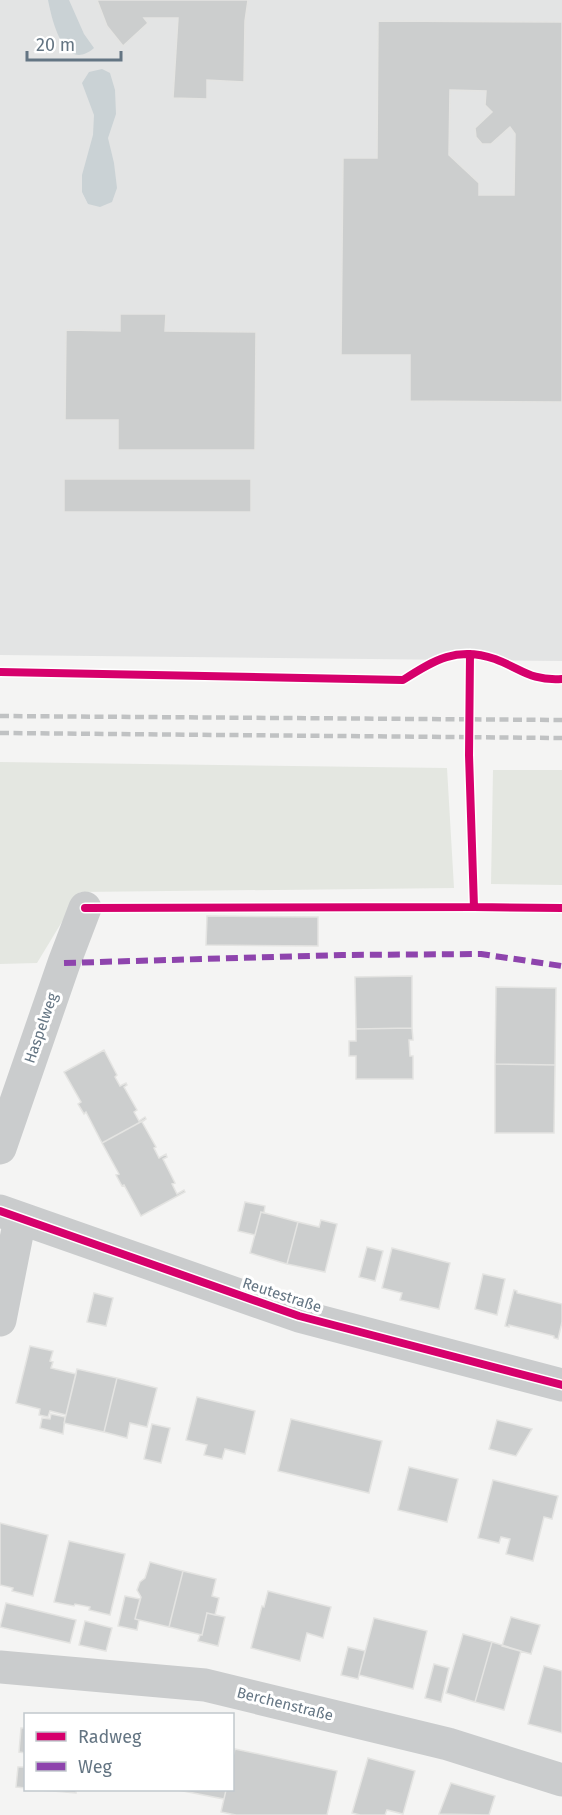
<svg xmlns="http://www.w3.org/2000/svg" width="562" height="1815" viewBox="0 0 562 1815" font-family="'Fira Sans',sans-serif">
  <style>
    .built { fill: #e3e4e4 }
    .green { fill: #e4e7e1 }
    .water { fill: #cad2d5 }
    .building { fill: #cccece; stroke: #e4e4e2; stroke-width: 1.5; fill-rule: evenodd }
    .lines { fill: none; stroke-linecap: round; stroke-linejoin: round }
    .minor { stroke: #cacccd; stroke-width: 33 }
    .rail { stroke: #c0c2c3; stroke-width: 4.5; stroke-dasharray: 9 4.5; stroke-linecap: butt }
    .quiet { stroke: #8e44ad; stroke-width: 6; stroke-dasharray: 12 6; stroke-linecap: butt }
    .cycleway-casing { stroke: #fff; stroke-width: 11 }
    .cycleway { stroke: #d6006c; stroke-width: 8 }
    .labels { text-anchor: middle; dominant-baseline: central; stroke-width: 6; stroke-linejoin: round; paint-order: stroke }
    .street-label { font-size: 15px; fill: #647583; stroke: #fff }
  </style>
  <rect width="100%" height="100%" fill="#f4f4f3"/>
  <!-- built -->
  <path class="built" d="M0 0H562V661L0 655Z"/>
  <!-- green -->
  <path class="green" d="M0 762 447 768 454 888 80 892 37 963 0 964Z
    M493 770H562V885L491 884Z"/>
  <!-- water -->
  <path class="water" d="M48 0H69L84 34 94 48C64 74 52 20 48 0Z
    M102 69 110 73 115 90 116 114 108 138 114 163 117 188 112 202 100 207 88 204 82 192V175L93 135 94 115 82 83 89 72Z"/>
  <!-- building -->
  <path class="building" d="M97 0H248L245 21 244 82 207 80V99L173 98 178 18H144L148 23 123 46 107 26Z
    M378 21 562 22V402L410 401V355H341L343 158H377ZM450 90 486 91 485 105 492 112 475 128 476 137 482 144H491L510 127 515 134 514 195H479V183L449 155Z
    M120 314H166L165 331 256 332 255 450H118V420H65L66 330 120 331Z
    M64 479H251V512H64Z
    M207 916 318 917V946L206 945Z
    M412 976V1028L356 1029 355 977Z
    M496 987 556 988 555 1065 495 1064Z
    M412 1028 413 1040H409L410 1056H413V1079H356V1056H349V1041H356V1029Z
    M104 1050 117 1075 115 1077 120 1086 126 1083 127 1085 124 1087 137 1110 134 1112 139 1121 145 1117 146 1119 102 1143 86 1112 84 1114 78 1104 81 1102 64 1072Z
    M495 1064 555 1065 554 1133H495Z
    M146 1119 142 1122 156 1147 154 1148 159 1158 166 1154 167 1157 163 1159 175 1183 172 1184 177 1194 184 1190 185 1192 141 1216 124 1185 122 1186 116 1175 119 1174 102 1143Z
    M245 1202 265 1206 264 1213 261 1212 255 1235 238 1231Z
    M261 1212 298 1222 287 1264 250 1253Z
    M321 1220 337 1224 325 1272 287 1264 298 1222 319 1227Z
    M367 1247 383 1251 375 1281 359 1277Z
    M392 1248 450 1263 439 1309 400 1300 402 1293 382 1288Z
    M483 1274 505 1279 497 1315 475 1309Z
    M514 1290 517 1291V1293L562 1304V1322L558 1339 554 1338V1336L509 1325V1327L505 1326Z
    M94 1293 113 1298 106 1326 87 1322Z
    M30 1346 53 1351 50 1361 53 1362 51 1368 76 1374 66 1415 50 1411 48 1417 39 1415 40 1409 16 1403Z
    M77 1369 117 1378 104 1432 64 1423Z
    M117 1378 157 1388 147 1427 130 1423 127 1438 104 1432Z
    M197 1397 255 1411 245 1454 225 1449 222 1459 204 1455 207 1445 186 1440Z
    M51 1414 65 1417 63 1434 40 1428 42 1418 50 1419Z
    M291 1419 382 1441 369 1493 278 1471Z
    M497 1420 532 1429 516 1456 489 1449Z
    M152 1424 170 1428 161 1463 144 1459Z
    M409 1467 458 1479 447 1522 398 1510Z
    M493 1480 558 1496 552 1519 544 1517 533 1561 506 1554 510 1539 501 1537 499 1543 478 1538Z
    M0 1523 48 1535 33 1596 12 1591 13 1588 0 1585Z
    M69 1541 125 1554 110 1615 89 1610 90 1607 75 1604 74 1606 54 1602Z
    M150 1562 183 1571 169 1627 135 1619 141 1597 137 1590 140 1582 145 1578Z
    M183 1571 216 1579 212 1596 219 1598 215 1615 207 1613 202 1635 169 1627Z
    M268 1591 331 1607 323 1638 307 1633 300 1661 251 1648 262 1606 264 1607Z
    M125 1596 140 1599 135 1619 139 1620 137 1630 118 1626Z
    M6 1603 76 1620 70 1643 0 1627Z
    M207 1613 225 1617 218 1646 198 1641 200 1635H202Z
    M511 1617 540 1625 531 1654 502 1646Z
    M374 1618 427 1631 413 1689 359 1675Z
    M85 1621 112 1628 106 1651 79 1645Z
    M463 1634 492 1642 475 1702 446 1693Z
    M492 1642 521 1651 504 1710 475 1702Z
    M348 1647 365 1651 358 1679 341 1675Z
    M434 1664 449 1668 441 1702 425 1698Z
    M544 1666 562 1671V1733L528 1724Z
    M21 1728H26V1753L19 1752Z
    M235 1749 337 1771 327 1815H236L221 1812 226 1790H232V1760Z
    M26 1756V1788L16 1787 18 1767H24Z
    M368 1758 415 1771 403 1814 387 1810 385 1815H360L352 1813Z
    M451 1783 495 1796 489 1815 439 1814Z
    M41 1790H76V1793Z
    M178 1790H226L224 1799Z"/>
  <g class="lines">
    <!-- minor -->
    <path class="minor" d="M0 1148 64 963 85 908
      M0 1211 299 1316 562 1385
      M0 1320 20 1219
      M0 1667 205 1685 448 1744 562 1780"/>
    <!-- rail -->
    <path class="rail" d="M0 716 562 720
      M0 733 562 738"/>
    <!-- quiet -->
    <path class="quiet" d="M64 963 342 955 481 954 562 966"/>
    <defs>
      <path id="cycleway" d="M470 654 469 755 474 907
        M0 672 403 680C434 660 457 646 495 659 522 669 530 681 562 679
        M85 908 474 907 562 908
        M0 1211 299 1316 562 1385"/>
    </defs>
    <!-- cycleway casing -->
    <use href="#cycleway" class="cycleway-casing"/>
    <!-- cycleway -->
    <use href="#cycleway" class="cycleway"/>
  </g>
  <g class="labels">
    <!-- street labels -->
    <g class="street-label">
      <text transform="translate(41 1028) rotate(-71)">Haspelweg</text>
      <text transform="translate(282 1295) rotate(18)">Reutestraße</text>
      <text transform="translate(285 1704) rotate(14)">Berchenstraße</text>
    </g>
  </g>
  <!-- legend -->
  <rect x="24" y="1713" width="210" height="78" fill="#ffffff" stroke="#c1c8cd" stroke-width="1.5"/>
  <rect x="36" y="1732" width="30" height="9" fill="#d6006c" stroke="#c1c8cd" stroke-width="1.5"/>
  <text x="78" y="1743" font-size="18" fill="#647583">Radweg</text>
  <rect x="36" y="1762" width="30" height="9" fill="#8e44ad" stroke="#c1c8cd" stroke-width="1.5"/>
  <text x="78" y="1773" font-size="18" fill="#647583">Weg</text>
  <!-- scale -->
  <path d="M27 51v9h94v-9" fill="none" stroke="#647583" stroke-width="3"/>
  <text x="36" y="51" font-size="18" fill="#647583" stroke="#ffffff" stroke-width="4.5" paint-order="stroke">20 m</text>
</svg>
